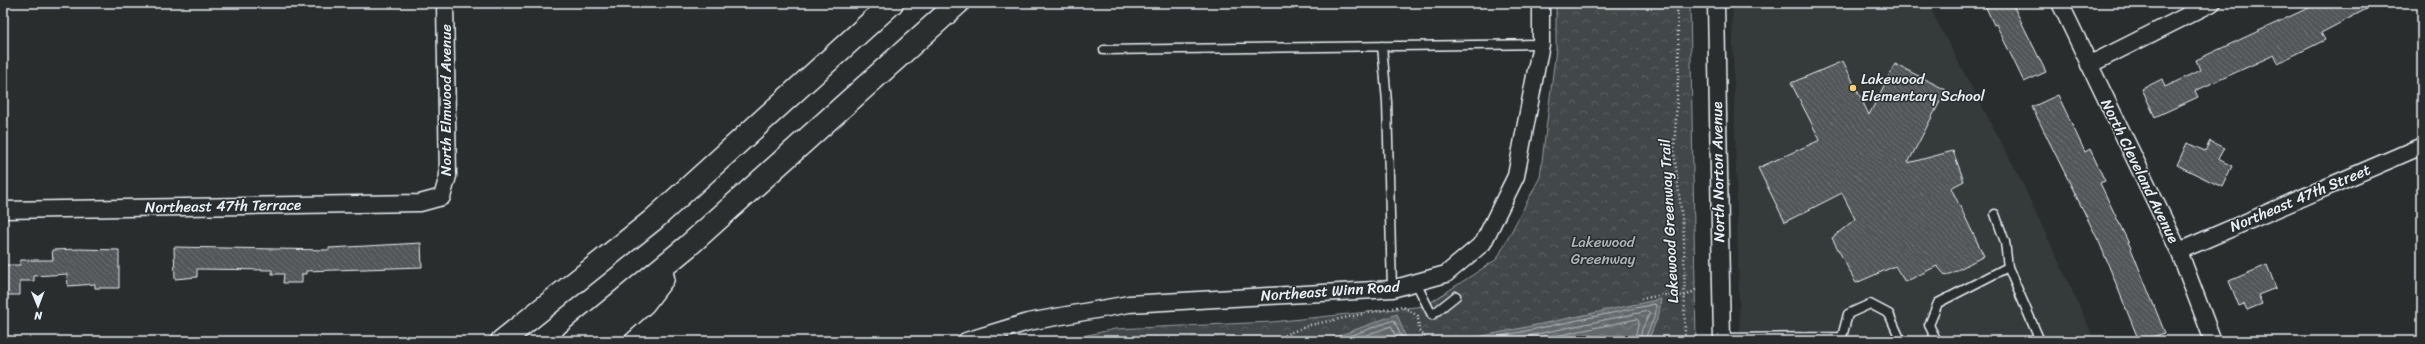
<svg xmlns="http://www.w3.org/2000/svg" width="2425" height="344" viewBox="0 0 2425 344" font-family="Sriracha,sans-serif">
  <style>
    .built { fill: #363a3b }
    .forest { fill: url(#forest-crowns); stroke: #959ca0 }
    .water { fill: url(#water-waves); stroke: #989fa3 }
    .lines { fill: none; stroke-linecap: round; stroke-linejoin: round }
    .shore { stroke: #b3bac0; stroke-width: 1 }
    .building { fill: url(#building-back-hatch); stroke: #e8f1f8 }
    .service-casing { stroke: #e8f1f8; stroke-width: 11 }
    .minor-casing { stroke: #e8f1f8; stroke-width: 19 }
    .motorway-casing { stroke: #e8f1f8; stroke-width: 25 }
    .path { stroke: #e8f1f8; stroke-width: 2.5; stroke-dasharray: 1 3; stroke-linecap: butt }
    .service { stroke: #2a2d2e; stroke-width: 8 }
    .minor { stroke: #2a2d2e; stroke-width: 16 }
    .motorway { stroke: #2a2d2e; stroke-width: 22 }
    .poi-dot { fill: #ffd166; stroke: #2a2d2e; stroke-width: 1.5 }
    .labels { text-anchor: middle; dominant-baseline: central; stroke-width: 3; stroke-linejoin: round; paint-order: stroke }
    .poi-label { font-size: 15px; fill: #e8f1f8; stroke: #2a2d2e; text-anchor: start }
    .street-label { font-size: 15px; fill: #e8f1f8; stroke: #2a2d2e }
    .park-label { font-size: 15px; fill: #aeb5ba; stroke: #2a2d2e }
  </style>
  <defs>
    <pattern id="forest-crowns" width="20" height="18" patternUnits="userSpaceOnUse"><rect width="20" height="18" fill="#424648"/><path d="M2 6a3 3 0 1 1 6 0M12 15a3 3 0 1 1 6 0" fill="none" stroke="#5d6163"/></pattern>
    <pattern id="water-waves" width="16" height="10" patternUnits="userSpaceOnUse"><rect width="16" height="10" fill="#63686b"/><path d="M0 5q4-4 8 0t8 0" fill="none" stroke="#797e81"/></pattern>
    <pattern id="building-back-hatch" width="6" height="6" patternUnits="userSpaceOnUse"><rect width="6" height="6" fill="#535759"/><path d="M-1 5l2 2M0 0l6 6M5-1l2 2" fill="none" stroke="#6c7072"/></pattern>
  </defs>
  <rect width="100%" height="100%" fill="#2a2d2e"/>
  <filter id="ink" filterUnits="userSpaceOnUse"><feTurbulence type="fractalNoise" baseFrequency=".025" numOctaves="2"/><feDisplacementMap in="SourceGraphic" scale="8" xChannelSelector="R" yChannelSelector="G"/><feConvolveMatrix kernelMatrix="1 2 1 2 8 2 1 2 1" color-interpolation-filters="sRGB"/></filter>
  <g filter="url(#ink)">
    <!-- built -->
    <path class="built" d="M1732 3H1927L2017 172 2089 327 2093 341H1740Z"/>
    <!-- forest -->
    <path class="forest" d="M1556 3H1690L1696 341H1061L1115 329 1272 322 1425 306 1497 259 1540 177 1556 49Z"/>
    <!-- water -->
    <path class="water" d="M1661 299 1659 314 1648 341H1459Z
      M1397 314 1407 341H1325Z"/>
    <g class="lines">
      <!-- shore -->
      <path class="shore" d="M1336 341 1394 320 1403 341
        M1351 341 1391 326 1398 341
        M1478 341 1655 304C1660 314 1646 330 1645 341
        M1503 341 1648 311 1650 313 1642 329 1640 341
        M1532 341 1637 319 1639 322 1634 341"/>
    </g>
    <!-- building -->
    <path class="building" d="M1984 3H2012L2046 72 2024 82 1996 24 1994 25Z
      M2319 3H2378L2321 33 2325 40 2278 63 2274 55 2195 91 2198 97 2155 117 2142 89 2162 79 2165 87 2200 70 2196 60Z
      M1843 61 1869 115 1895 64 1946 90 1908 163 1953 151 1964 181 1951 188 1984 256 1946 276 1937 266 1905 282 1895 266 1856 283 1832 238 1855 219 1842 193 1785 222 1758 168 1820 140 1791 83Z
      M2058 95 2085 152 2090 149 2105 181 2100 183 2130 246 2165 333 2139 341 2100 244 2032 107Z
      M2210 141 2224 148 2218 159 2232 166 2222 187 2177 165 2187 143 2205 151Z
      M421 243 422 267 306 271V274H302V283H283L284 274H272V270L197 269V277L175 279 174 247 329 250V248Z
      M80 249 119 250V288H95V284L68 286 67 274 34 276V281H20V295H3V265H20V260H53L52 250Z
      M2267 265 2276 288 2258 295 2262 304 2247 310 2244 304 2239 306 2229 281Z"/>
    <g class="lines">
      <defs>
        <path id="service" d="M1382 46 1387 102 1392 289
          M1104 50 1541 44
          M1995 214 2005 242 2008 267 2040 341
          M1416 283 1432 315 1456 296
          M1722 338 1842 337
          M1844 341 1842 337 1848 314 1870 304 1889 314 1901 341
          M1937 341 1929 325 1938 303 2008 267"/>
        <path id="minor" d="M1716 3 1722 341
          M2060 3 2179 251 2213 341
          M2089 65 2212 3
          M3 210 420 203 442 197 448 176 445 3
          M2179 251 2422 146
          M966 341 1028 322 1129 304 1392 289 1446 274 1483 243 1516 176 1541 44V3"/>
        <path id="motorway" d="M502 341 653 220 892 3
          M573 341 688 246 958 3
          M602 341 644 303 663 278"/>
      </defs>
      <!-- service casing -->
      <use href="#service" class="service-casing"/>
      <!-- minor casing -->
      <use href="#minor" class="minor-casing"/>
      <!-- motorway casing -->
      <use href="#motorway" class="motorway-casing"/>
      <!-- path -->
      <path class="path" d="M1677 3 1679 63 1674 151 1684 236 1685 341
        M1641 299 1663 295 1686 296 1697 289
        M1269 341 1310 325 1402 306 1418 316 1419 331 1425 336V341"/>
      <!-- service -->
      <use href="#service" class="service"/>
      <!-- minor -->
      <use href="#minor" class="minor"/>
      <!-- motorway -->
      <use href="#motorway" class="motorway"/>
    </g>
  </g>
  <!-- markers -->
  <circle class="poi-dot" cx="1853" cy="88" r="4"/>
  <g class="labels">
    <!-- poi labels -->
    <g class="poi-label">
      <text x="1861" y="79">Lakewood<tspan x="1861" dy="17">Elementary School</tspan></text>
    </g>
    <!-- street labels -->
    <g class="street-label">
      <text transform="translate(446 100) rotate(-90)">North Elmwood Avenue</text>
      <text transform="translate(2140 171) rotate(64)">North Cleveland Avenue</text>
      <text transform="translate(1718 172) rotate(-91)">North Norton Avenue</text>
      <text transform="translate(2300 198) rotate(-23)">Northeast 47th Street</text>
      <text transform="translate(223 206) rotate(-1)">Northeast 47th Terrace</text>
      <text transform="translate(1669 221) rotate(-93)">Lakewood Greenway Trail</text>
      <text transform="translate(1330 291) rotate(-4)">Northeast Winn Road</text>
    </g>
    <!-- park labels -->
    <g class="park-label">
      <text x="1603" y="242">Lakewood<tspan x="1603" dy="17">Greenway</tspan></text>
    </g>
  </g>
  <!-- margin -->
  <rect width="2425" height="344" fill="none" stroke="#2a2d2e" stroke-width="16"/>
  <rect x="8" y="8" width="2409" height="328" fill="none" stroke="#e8f1f8" stroke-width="1.5" filter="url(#ink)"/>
  <!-- north arrow -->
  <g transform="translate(38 306) rotate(179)" stroke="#2a2d2e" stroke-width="3" paint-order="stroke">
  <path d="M0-3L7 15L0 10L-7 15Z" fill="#e8f1f8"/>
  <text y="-6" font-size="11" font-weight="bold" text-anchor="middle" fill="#e8f1f8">N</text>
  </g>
</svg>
